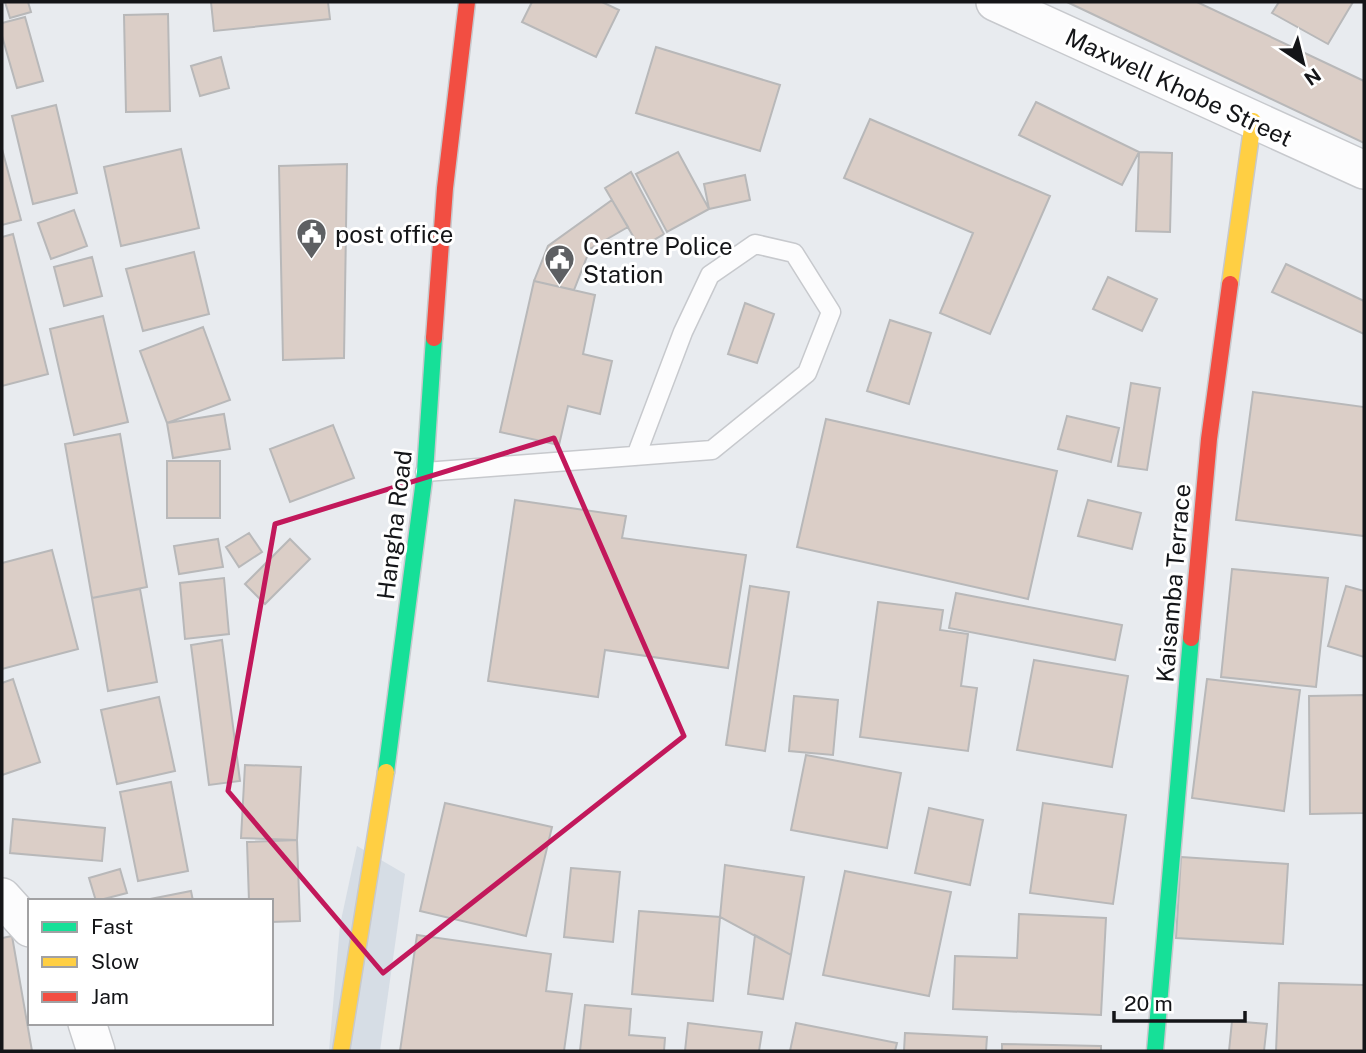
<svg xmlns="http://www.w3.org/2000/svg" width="1366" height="1053" viewBox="0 0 1366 1053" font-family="'Public Sans',sans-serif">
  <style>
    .built { fill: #d6dde5 }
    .building { fill: #dbcec7; stroke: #b8b8b9; stroke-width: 2 }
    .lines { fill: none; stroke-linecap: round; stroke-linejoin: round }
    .lane-casing { stroke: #c7c9cd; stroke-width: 21 }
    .street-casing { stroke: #c7c9cd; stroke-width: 40 }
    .fast-casing { stroke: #c7c9cd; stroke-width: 19 }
    .slow-casing { stroke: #c7c9cd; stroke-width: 19 }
    .jam-casing { stroke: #c7c9cd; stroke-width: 19 }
    .lane { stroke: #fcfcfd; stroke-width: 18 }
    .street { stroke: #fcfcfd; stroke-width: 37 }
    .fast { stroke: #16e098; stroke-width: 16 }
    .slow { stroke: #ffcf43; stroke-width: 16 }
    .jam { stroke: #f24e42; stroke-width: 16 }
    .marked { fill: none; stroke: #c2185b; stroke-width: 5; stroke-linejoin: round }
    .labels { text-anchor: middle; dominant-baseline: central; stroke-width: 6; stroke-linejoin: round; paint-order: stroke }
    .street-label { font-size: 24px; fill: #141518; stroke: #fff }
    .poi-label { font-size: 24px; fill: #141518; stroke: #fff; text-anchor: start }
  </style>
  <rect width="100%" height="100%" fill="#e8ebef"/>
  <!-- built -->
  <path class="built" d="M357 846 405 874 380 1051H329L340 925Z"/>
  <!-- building -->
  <path class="building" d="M5 2H28L31 12 10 18Z
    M211 2H328L330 19 214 31Z
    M532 2H602L619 10 596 57 522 22Z
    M1067 2H1197L1364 81V143Z
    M1279 2H1353L1328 44 1272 13Z
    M168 14 170 111 126 112 124 15Z
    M25 17 43 81 17 88 2 36V23Z
    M656 47 780 85 760 151 636 113Z
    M221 57 229 88 200 96 191 66Z
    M1036 102 1139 152 1122 185 1019 135Z
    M56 105 77 193 33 204 12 116Z
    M870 119 1050 196 990 334 940 313 973 233 844 178Z
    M2 149 21 220 2 225Z
    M181 149 199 228 121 246 104 167Z
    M678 152 709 209 667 232 636 174Z
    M1139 152 1172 153 1170 232 1136 231Z
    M347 164 344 358 283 360 279 166Z
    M631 172 664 234 640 248 605 188Z
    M745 175 750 200 709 209 704 184Z
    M612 200 628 227 590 249 574 290 534 281 548 246Z
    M74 210 87 246 51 259 38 223Z
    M13 234 48 374 2 386V237Z
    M194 252 209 314 143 331 126 269Z
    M92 257 102 296 64 306 54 267Z
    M1286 264 1364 301V334L1272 292Z
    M1108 277 1157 299 1142 331 1093 309Z
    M534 281 595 295 583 354 612 361 600 414 568 406 559 445 500 432Z
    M745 303 774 314 757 363 728 354Z
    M103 316 128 422 74 435 50 329Z
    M890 320 931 333 909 404 867 391Z
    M203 327 230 400 167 423 140 351Z
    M1131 383 1160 388 1147 470 1118 466Z
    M1253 392 1364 407V536L1236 520Z
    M224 414 230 449 173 458 167 423Z
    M1067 416 1119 428 1111 462 1058 449Z
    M826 419 1057 471 1028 599 797 547Z
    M333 425 354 478 290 502 270 449Z
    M120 434 147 587 92 598 65 444Z
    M167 461H220V518H167Z
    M515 500 626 516 622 538 746 555 728 668 605 650 598 697 488 681Z
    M1088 500 1141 513 1132 549 1078 536Z
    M249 533 262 552 239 567 226 547Z
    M218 539 223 567 179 574 174 546Z
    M290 539 310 559 265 604 245 584Z
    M52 550 78 649 2 669V563Z
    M1232 569 1328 578 1316 687 1221 677Z
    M224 578 229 634 185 639 180 583Z
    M750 586 789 592 765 751 726 745Z
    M1346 586 1364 591V657L1328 646Z
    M140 589 157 682 108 691 92 598Z
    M956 593 1122 625 1115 660 949 628Z
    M878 602 943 610 940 630 968 634 961 686 977 688 968 751 860 737Z
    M222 640 240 781 209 785 191 645Z
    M1034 660 1128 676 1112 767 1017 750Z
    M13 679 40 762 2 775V683Z
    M1207 679 1300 690 1284 811 1192 798Z
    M1364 695V813L1310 814 1309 696Z
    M794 696 838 700 833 755 789 751Z
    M159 697 175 771 117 784 101 710Z
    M806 755 901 773 887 848 791 830Z
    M245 765 301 767 297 840 241 838Z
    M171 782 188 871 138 881 120 792Z
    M445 803 552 827 526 936 420 911Z
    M1043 803 1126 815 1113 904 1030 893Z
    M929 808 983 820 970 885 915 873Z
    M13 819 105 828 102 861 10 853Z
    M297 840 300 921 271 922V901H249L247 842Z
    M1181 857 1288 864 1283 944 1176 938Z
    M725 865 804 877 791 955 720 917Z
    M571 868 620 872 613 942 564 937Z
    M120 869 127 893 96 901 89 878Z
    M845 871 951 892 929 996 823 975Z
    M191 891 193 901H140Z
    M639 911 720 917 713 1001 632 994Z
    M1019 914 1106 918 1101 1015 953 1009 955 956 1017 958Z
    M417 935 551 954 546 991 572 994 564 1051H400Z
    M755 935 791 955 783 999 748 994Z
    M12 936 32 1051H2V938Z
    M1279 983 1364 985V1051H1276Z
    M585 1005 631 1009 629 1035 665 1038 664 1051H580Z
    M1232 1021 1267 1024 1264 1051H1229Z
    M688 1023 762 1032 759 1051H685Z
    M796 1023 897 1043 895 1051H790Z
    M905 1033 987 1037 986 1051H904Z
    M1002 1044 1101 1046V1051H1002Z"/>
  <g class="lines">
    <defs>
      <path id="lane" d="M425 472 712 450 807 373 831 312 794 253 755 244 710 275 683 332 636 456"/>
      <path id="street" d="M995 2 1364 170
        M2 897 30 928
        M87 1023 96 1051"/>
      <path id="fast" d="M386 772 425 472 434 338
        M1155 1051 1191 638"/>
      <path id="slow" d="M1230 284 1253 121
        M341 1051 386 772"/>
      <path id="jam" d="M434 338 445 188 467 2
        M1191 638 1209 439 1230 284"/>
    </defs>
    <!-- lane casing -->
    <use href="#lane" class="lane-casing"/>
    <!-- street casing -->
    <use href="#street" class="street-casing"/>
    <!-- fast casing -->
    <use href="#fast" class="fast-casing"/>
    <!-- slow casing -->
    <use href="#slow" class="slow-casing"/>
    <!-- jam casing -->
    <use href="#jam" class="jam-casing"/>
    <!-- lane -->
    <use href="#lane" class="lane"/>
    <!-- street -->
    <use href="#street" class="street"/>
    <!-- fast -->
    <use href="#fast" class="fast"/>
    <!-- slow -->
    <use href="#slow" class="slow"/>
    <!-- jam -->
    <use href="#jam" class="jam"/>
  </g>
  <!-- marked area -->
  <path class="marked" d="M554 438 684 736 383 973 228 791 275 524Z"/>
  <!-- icons -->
  <defs>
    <symbol id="civic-pin" viewBox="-11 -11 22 30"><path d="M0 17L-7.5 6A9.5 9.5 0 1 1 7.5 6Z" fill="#5e6063" stroke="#fff"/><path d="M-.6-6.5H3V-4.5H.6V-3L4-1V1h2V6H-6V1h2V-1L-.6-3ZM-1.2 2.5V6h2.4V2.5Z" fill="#fff"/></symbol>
  </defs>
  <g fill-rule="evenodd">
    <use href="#civic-pin" x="294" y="216" width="35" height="47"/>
    <use href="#civic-pin" x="542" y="242" width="35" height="47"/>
  </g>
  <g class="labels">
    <!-- street labels -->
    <g class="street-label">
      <text transform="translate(1179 87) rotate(25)">Maxwell Khobe Street</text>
      <text transform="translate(394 525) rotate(-83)">Hangha Road</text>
      <text transform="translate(1173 583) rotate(-85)">Kaisamba Terrace</text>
    </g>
    <!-- poi labels -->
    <g class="poi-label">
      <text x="335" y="234">post office</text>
      <text x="583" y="246">Centre Police<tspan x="583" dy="28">Station</tspan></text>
    </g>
  </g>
  <!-- border -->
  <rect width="1366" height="1053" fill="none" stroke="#141518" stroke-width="7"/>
  <!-- legend -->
  <rect x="28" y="899" width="245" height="126" fill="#ffffff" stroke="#a1a1a3" stroke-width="2"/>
  <rect x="42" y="922" width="35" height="10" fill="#16e098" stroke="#a1a1a3" stroke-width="2"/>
  <text x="91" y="934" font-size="21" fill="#141518">Fast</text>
  <rect x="42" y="957" width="35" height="10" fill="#ffcf43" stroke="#a1a1a3" stroke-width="2"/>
  <text x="91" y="969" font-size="21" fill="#141518">Slow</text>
  <rect x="42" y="992" width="35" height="10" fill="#f24e42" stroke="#a1a1a3" stroke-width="2"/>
  <text x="91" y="1004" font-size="21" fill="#141518">Jam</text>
  <!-- north arrow -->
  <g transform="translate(1303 63) rotate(145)" stroke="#ffffff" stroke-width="5" paint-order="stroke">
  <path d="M0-5L12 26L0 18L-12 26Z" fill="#141518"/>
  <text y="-10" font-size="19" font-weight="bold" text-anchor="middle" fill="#141518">N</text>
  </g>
  <!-- scale -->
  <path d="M1114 1011v10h131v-10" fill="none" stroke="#141518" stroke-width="3.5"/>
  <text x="1124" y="1011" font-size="21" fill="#141518" stroke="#ffffff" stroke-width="5" paint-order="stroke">20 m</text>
</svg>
